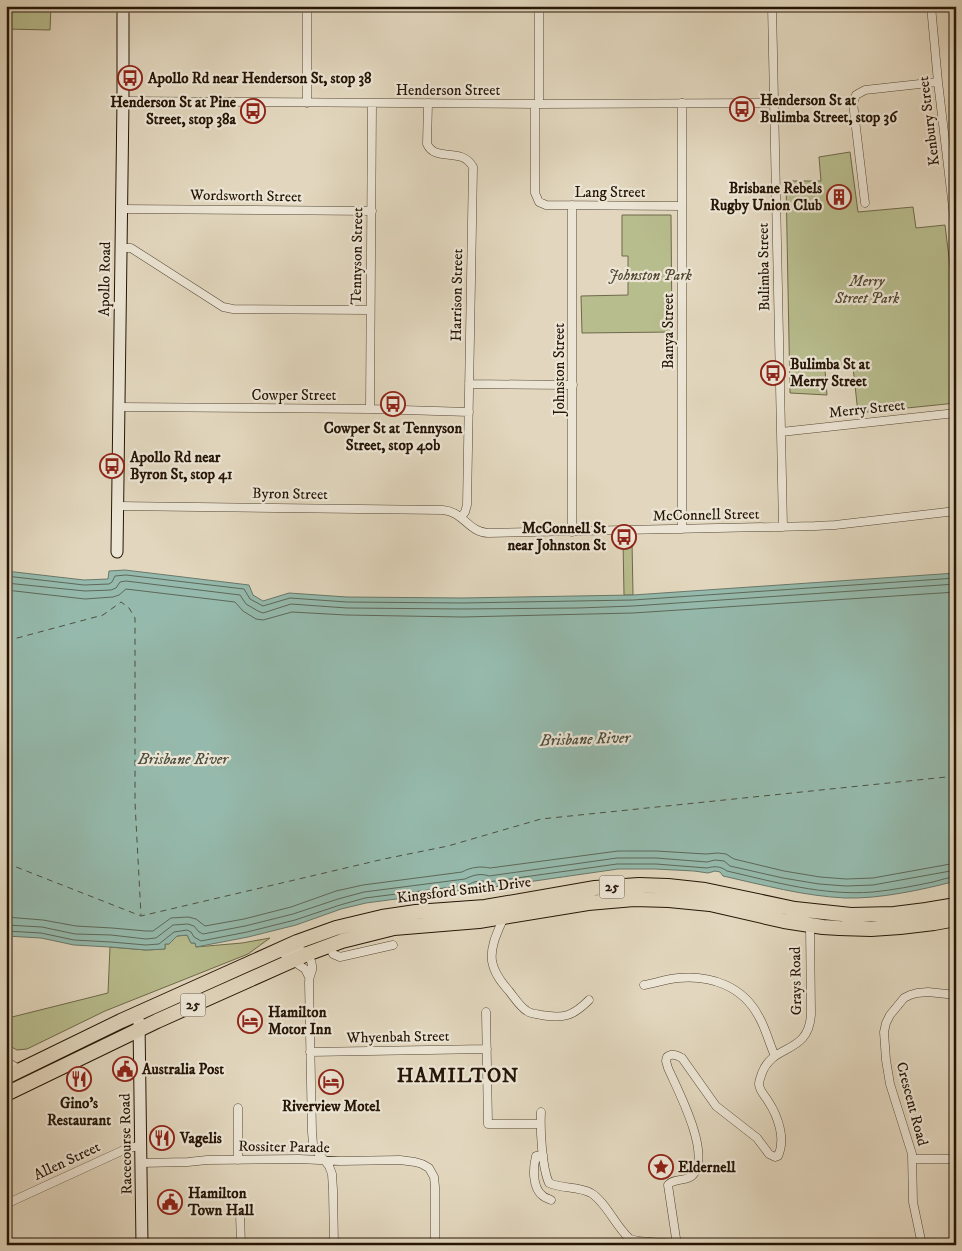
<svg xmlns="http://www.w3.org/2000/svg" width="962" height="1251" viewBox="0 0 962 1251" font-family="'IM FELL DW Pica',serif">
  <style>
    .green { fill: #b8bd8e; stroke: #6e694a }
    .water { fill: #95baad; stroke: #68786a }
    .lines { fill: none; stroke-linecap: round; stroke-linejoin: round }
    .shore { stroke: #5d6859; stroke-width: 1 }
    .ferry { stroke: #4c4f40; stroke-width: 1; stroke-dasharray: 6 5; stroke-linecap: butt }
    .street-casing { stroke: #544633; stroke-width: 9 }
    .secondary-casing { stroke: #251505; stroke-width: 13 }
    .highway-casing { stroke: #251505; stroke-width: 16 }
    .street { stroke: #ece5d5; stroke-width: 8 }
    .secondary { stroke: #ece5d5; stroke-width: 11 }
    .highway { stroke: #e2d7be; stroke-width: 14 }
    .labels { text-anchor: middle; dominant-baseline: central; stroke-width: 4.5; stroke-linejoin: round; paint-order: stroke }
    .shield { fill: #ece5d5; stroke: #615343; stroke-width: 1 }
    .shield-label { font-size: 14px; font-weight: bold; fill: #251505 }
    .poi-label { font-size: 15px; font-weight: bold; fill: #251505; stroke: #ece5d5; text-anchor: start }
    .street-label { font-size: 15px; fill: #251505; stroke: #ece5d5 }
    .park-label { font-size: 15px; font-style: italic; fill: #51472e; stroke: #ece5d5 }
    .water-label { font-size: 16px; font-style: italic; fill: #4c4f40; stroke: #ece5d5 }
    .district-label { font-size: 20px; font-weight: bold; letter-spacing: 1px; fill: #251505; stroke: #ece5d5 }
  </style>
  <rect width="100%" height="100%" fill="#e2d7be"/>
  <filter id="stains"><feTurbulence type="fractalNoise" baseFrequency=".004" numOctaves="4"/><feColorMatrix values="0 0 0 0 .2 0 0 0 0 .09 0 0 0 0 .02 0 0 0 .5 -.17"/></filter>
  <radialGradient id="worn" r=".72"><stop offset=".6" stop-color="#630" stop-opacity="0"/><stop offset="1" stop-color="#630" stop-opacity=".3"/></radialGradient>
  <!-- green -->
  <path class="green" d="M6 6H51L50 30 6 29Z
    M850 152 858 212 913 207 916 228 945 225 956 315V403L858 413 853 367 825 370 827 395 790 393 786 181H821L819 157Z
    M622 215H671L672 332 582 333 581 296 628 295V256H622Z
    M623 541H632L633 595H624Z
    M187 935 191 943H195L196 947 242 943 270 938 248 954 105 1011 27 1049 17 1050 6 1044V1015L12 1017 108 993 110 947 146 950 165 949V944H169L177 936Z"/>
  <!-- water -->
  <path class="water" d="M125 570 249 585 253 595 263 601 289 593 347 597 462 598 633 595 956 573V881C921 890 880 899 845 898 804 896 763 885 723 876L720 872 715 871 708 873 694 871 655 869H618L486 888C482 885 475 885 471 889L366 903 341 909 296 925 248 937 196 947 195 943H191L187 935 177 936 169 944H165V949L146 950 110 947 74 945 41 938 6 936V571L84 580 108 579 109 571Z"/>
  <g class="lines">
    <!-- shore -->
    <path class="shore" d="M6 576 84 585 109 584 112 582 115 576 126 575 244 589 250 599 263 606 290 598 347 602 462 603 633 600 956 578
      M6 583 85 591 111 590 116 588 120 582 126 581 240 595 246 604 258 611 263 613 291 604 347 608 462 609 578 608 633 606 956 584
      M6 590 85 599 113 597 119 595 126 589 235 602 243 611 256 619 263 620 292 612 346 615 462 617 633 613 956 592
      M6 917 43 920 76 926 112 928 146 931H153L171 918 188 917 196 919 205 926 244 919 291 907 336 891 363 885 462 872C471 867 481 866 490 868L618 851H656L706 854 718 853 726 854 734 859 784 871 820 877 846 879 873 878 956 863
      M6 925 42 927 75 934 111 935 146 939 156 938 173 925 188 924 194 926 199 932 203 934 245 926 293 914 338 899 364 892 465 879C473 875 481 873 489 876L617 858H656L707 862 715 860 724 861 730 866 783 878 819 884 846 886 873 885 956 870
      M6 931 41 933 74 940 111 942 146 945 159 944 174 932 187 930 191 932 194 937 201 941 247 932 295 920 340 905 365 898 468 885C474 881 481 880 488 882L617 864H656L707 868C715 866 720 866 727 871 775 882 823 896 873 892 893 890 914 886 933 882 941 880 948 877 956 877"/>
    <!-- ferry -->
    <path class="ferry" d="M6 641 103 615 121 602 129 608 135 618V803L141 915
      M6 863 141 916 384 859 448 846 541 819 956 776"/>
    <defs>
      <path id="street" d="M539 6V104
        M772 6 783 527
        M931 6 938 82 956 233
        M123 101 539 104 774 103
        M307 103V6
        M428 103 427 144C436 163 461 146 473 167L467 505 465 512 461 517
        M682 103V529
        M535 104V193L539 202 546 205 681 206
        M865 203 853 103 856 95 865 90 938 82
        M121 209 372 211
        M120 248H131L223 307 233 309 370 310
        M469 384 573 385
        M119 407 370 409 469 412
        M370 409 372 103
        M781 432 956 413
        M118 506 443 510C464 512 468 532 488 533L815 526 835 525 956 511
        M572 532V205
        M504 917C498 931 490 946 492 961 494 973 501 982 509 991 514 997 520 1007 527 1011 531 1014 537 1014 541 1015 564 1019 573 1016 589 1000
        M329 945 333 954 340 957 393 945
        M284 954C289 953 292 951 296 950 307 949 313 961 312 970 311 974 309 977 309 982L312 1132 313 1144 316 1150 329 1166 332 1174 333 1190 334 1245
        M293 961 305 969 309 977
        M644 985C655 983 667 979 678 978 711 975 743 986 759 1017 766 1029 769 1043 775 1056
        M486 1012 488 1124H540
        M310 1052 487 1049
        M6 1061 17 1068 22 1069
        M238 1108V1160
        M541 1112C540 1129 542 1168 549 1183 562 1189 578 1186 591 1193 606 1202 616 1227 630 1239L638 1241 677 1244
        M543 1155 536 1156C533 1168 532 1188 543 1196 545 1198 549 1199 551 1200
        M912 1159H956
        M141 1163 188 1162 207 1160 299 1159 340 1161 400 1160 415 1162 422 1164 429 1168 434 1177 435 1187V1245
        M6 1204 128 1148 140 1146
        M240 1213 241 1245
        M677 1245 668 1185C674 1177 689 1183 695 1172 709 1149 678 1091 668 1068L666 1061 667 1057C671 1053 677 1055 682 1058L716 1106 757 1138 769 1154 775 1157 778 1156C786 1139 778 1116 768 1101 765 1096 759 1090 759 1084 759 1081 761 1076 762 1073 773 1043 809 1055 811 1014L810 925
        M806 1245H884
        M922 1245 913 1202 912 1154 890 1084 886 1060 884 1032 886 1023 890 1015 904 998 910 995 917 993 928 992 956 995"/>
      <path id="secondary" d="M117 552 123 101V6
        M139 1022 142 1245"/>
      <path id="highway" d="M6 1077 121 1021 297 942 336 928 382 917 416 912 485 907 595 888 639 885 668 886 705 890 795 909 851 915 894 914 926 910 956 905
        M6 1094 157 1021 307 954 342 941 394 928 479 921 588 903 634 899 669 900 710 904 784 921 823 927 839 928 871 929 900 927 934 923 956 919"/>
    </defs>
    <!-- street casing -->
    <use href="#street" class="street-casing"/>
    <!-- secondary casing -->
    <use href="#secondary" class="secondary-casing"/>
    <!-- highway casing -->
    <use href="#highway" class="highway-casing"/>
    <!-- street -->
    <use href="#street" class="street"/>
    <!-- secondary -->
    <use href="#secondary" class="secondary"/>
    <!-- highway -->
    <use href="#highway" class="highway"/>
  </g>
  <!-- icons -->
  <defs>
    <symbol id="bus-ring" viewBox="-11 -11 22 22"><circle r="9.5" fill="#ece5d5" stroke="#8f2418" stroke-width="1.5"/><path d="M-5-6H5V4H4V6H2V4H-2V6H-4V4H-5ZM-3.5-4V0h7V-4ZM-3.5 1.2v1.5H-2V1.2ZM2 1.2v1.5H3.5V1.2Z" fill="#8f2418"/></symbol>
    <symbol id="building-ring" viewBox="-11 -11 22 22"><circle r="9.5" fill="#ece5d5" stroke="#8f2418" stroke-width="1.5"/><path d="M-4-6H4V6H1V3H-1V6H-4ZM-2.5-4.3h1.7v1.8h-1.7ZM.8-4.3h1.7v1.8H.8ZM-2.5-1h1.7V.8h-1.7ZM.8-1h1.7V.8H.8Z" fill="#8f2418"/></symbol>
    <symbol id="hotel-ring" viewBox="-11 -11 22 22"><circle r="9.5" fill="#ece5d5" stroke="#8f2418" stroke-width="1.5"/><path d="M-6-4.5h1.5V1H6V5H4.5V3h-9V5H-6ZM-4 0a1.8 1.8 0 1 1 3.6 0ZM.5 0V-2.5h3Q6-2.5 6 0Z" fill="#8f2418"/></symbol>
    <symbol id="civic-ring" viewBox="-11 -11 22 22"><circle r="9.5" fill="#ece5d5" stroke="#8f2418" stroke-width="1.5"/><path d="M-.6-6.5H3V-4.5H.6V-3L4-1V1h2V6H-6V1h2V-1L-.6-3ZM-1.2 2.5V6h2.4V2.5Z" fill="#8f2418"/></symbol>
    <symbol id="restaurant-ring" viewBox="-11 -11 22 22"><circle r="9.5" fill="#ece5d5" stroke="#8f2418" stroke-width="1.5"/><path d="M-5-6h1v4h1v-4h1v4h1v-4h1v5L-1.5 .5V6h-2V.5L-5-1ZM5-6V6H3V1.5H1.5Q1.5-4 5-6Z" fill="#8f2418"/></symbol>
    <symbol id="sight-ring" viewBox="-11 -11 22 22"><circle r="9.5" fill="#ece5d5" stroke="#8f2418" stroke-width="1.5"/><path d="M0-6L1.8-2.2L6-1.7L2.9 1.2L3.7 5.4L0 3.3L-3.7 5.4L-2.9 1.2L-6-1.7L-1.8-2.2Z" fill="#8f2418"/></symbol>
  </defs>
  <g fill-rule="evenodd">
    <use href="#bus-ring" x="116" y="64" width="28" height="28"/>
    <use href="#bus-ring" x="728" y="95" width="28" height="28"/>
    <use href="#bus-ring" x="239" y="97" width="28" height="28"/>
    <use href="#building-ring" x="825" y="183" width="28" height="28"/>
    <use href="#bus-ring" x="759" y="359" width="28" height="28"/>
    <use href="#bus-ring" x="379" y="390" width="28" height="28"/>
    <use href="#bus-ring" x="98" y="452" width="28" height="28"/>
    <use href="#bus-ring" x="610" y="523" width="28" height="28"/>
    <use href="#hotel-ring" x="236" y="1007" width="28" height="28"/>
    <use href="#civic-ring" x="111" y="1055" width="28" height="28"/>
    <use href="#restaurant-ring" x="65" y="1065" width="28" height="28"/>
    <use href="#hotel-ring" x="317" y="1068" width="28" height="28"/>
    <use href="#restaurant-ring" x="148" y="1124" width="28" height="28"/>
    <use href="#sight-ring" x="647" y="1153" width="28" height="28"/>
    <use href="#civic-ring" x="156" y="1188" width="28" height="28"/>
  </g>
  <g class="labels">
    <!-- shield labels -->
    <g class="shield">
      <rect x="599.5" y="875.5" width="25" height="23" rx="4"/>
      <rect x="180.5" y="993.5" width="25" height="23" rx="4"/>
    </g>
    <g class="shield-label">
      <text x="612" y="887">25</text>
      <text x="193" y="1005">25</text>
    </g>
    <!-- poi labels -->
    <g class="poi-label">
      <text x="148" y="78">Apollo Rd near Henderson St, stop 38</text>
      <text x="760" y="100">Henderson St at<tspan x="760" dy="17">Bulimba Street, stop 36</tspan></text>
      <text x="236" y="102" text-anchor="end">Henderson St at Pine<tspan x="236" dy="17">Street, stop 38a</tspan></text>
      <text x="822" y="188" text-anchor="end">Brisbane Rebels<tspan x="822" dy="17">Rugby Union Club</tspan></text>
      <text x="790" y="364">Bulimba St at<tspan x="790" dy="17">Merry Street</tspan></text>
      <text x="393" y="428" text-anchor="middle">Cowper St at Tennyson<tspan x="393" dy="17">Street, stop 40b</tspan></text>
      <text x="130" y="457">Apollo Rd near<tspan x="130" dy="17">Byron St, stop 41</tspan></text>
      <text x="606" y="528" text-anchor="end">McConnell St<tspan x="606" dy="17">near Johnston St</tspan></text>
      <text x="268" y="1012">Hamilton<tspan x="268" dy="17">Motor Inn</tspan></text>
      <text x="142" y="1069">Australia Post</text>
      <text x="79" y="1103" text-anchor="middle">Gino's<tspan x="79" dy="17">Restaurant</tspan></text>
      <text x="331" y="1106" text-anchor="middle">Riverview Motel</text>
      <text x="180" y="1138">Vagelis</text>
      <text x="678" y="1167">Eldernell</text>
      <text x="188" y="1193">Hamilton<tspan x="188" dy="17">Town Hall</tspan></text>
    </g>
    <!-- street labels -->
    <g class="street-label">
      <text x="448" y="90">Henderson Street</text>
      <text transform="translate(929 121) rotate(-97)">Kenbury Street</text>
      <text x="610" y="192">Lang Street</text>
      <text transform="translate(246 196) rotate(1)">Wordsworth Street</text>
      <text transform="translate(357 256) rotate(-89)">Tennyson Street</text>
      <text transform="translate(764 267) rotate(-91)">Bulimba Street</text>
      <text transform="translate(105 279) rotate(-89)">Apollo Road</text>
      <text transform="translate(457 295) rotate(-89)">Harrison Street</text>
      <text transform="translate(668 331) rotate(-90)">Banya Street</text>
      <text transform="translate(559 369) rotate(-90)">Johnston Street</text>
      <text x="294" y="395">Cowper Street</text>
      <text transform="translate(867 409) rotate(-6)">Merry Street</text>
      <text transform="translate(290 494) rotate(1)">Byron Street</text>
      <text transform="translate(706 515) rotate(-1)">McConnell Street</text>
      <text transform="translate(464 890) rotate(-7)">Kingsford Smith Drive</text>
      <text transform="translate(796 981) rotate(-91)">Grays Road</text>
      <text transform="translate(398 1037) rotate(-1)">Whyenbah Street</text>
      <text transform="translate(912 1104) rotate(75)">Crescent Road</text>
      <text transform="translate(126 1144) rotate(-91)">Racecourse Road</text>
      <text transform="translate(284 1147) rotate(1)">Rossiter Parade</text>
      <text transform="translate(67 1161) rotate(-25)">Allen Street</text>
    </g>
    <!-- park labels -->
    <g class="park-label">
      <text x="650" y="275">Johnston Park</text>
      <text x="867" y="281">Merry<tspan x="867" dy="17">Street Park</tspan></text>
    </g>
    <!-- water labels -->
    <g class="water-label">
      <text transform="translate(585 739) rotate(-2)">Brisbane River</text>
      <text x="183" y="759">Brisbane River</text>
    </g>
    <!-- district labels -->
    <g class="district-label">
      <text x="458" y="1076">HAMILTON</text>
    </g>
  </g>
  <!-- margin -->
  <rect width="962" height="1251" fill="none" stroke="#e2d7be" stroke-width="25"/>
  <rect x="8" y="8" width="947" height="1236" fill="none" stroke="#251505" stroke-width="2.5"/>
  <rect x="12" y="12" width="937" height="1226" fill="none" stroke="#251505"/>
  <rect width="100%" height="100%" filter="url(#stains)"/>
  <rect width="100%" height="100%" fill="url(#worn)"/>
</svg>
